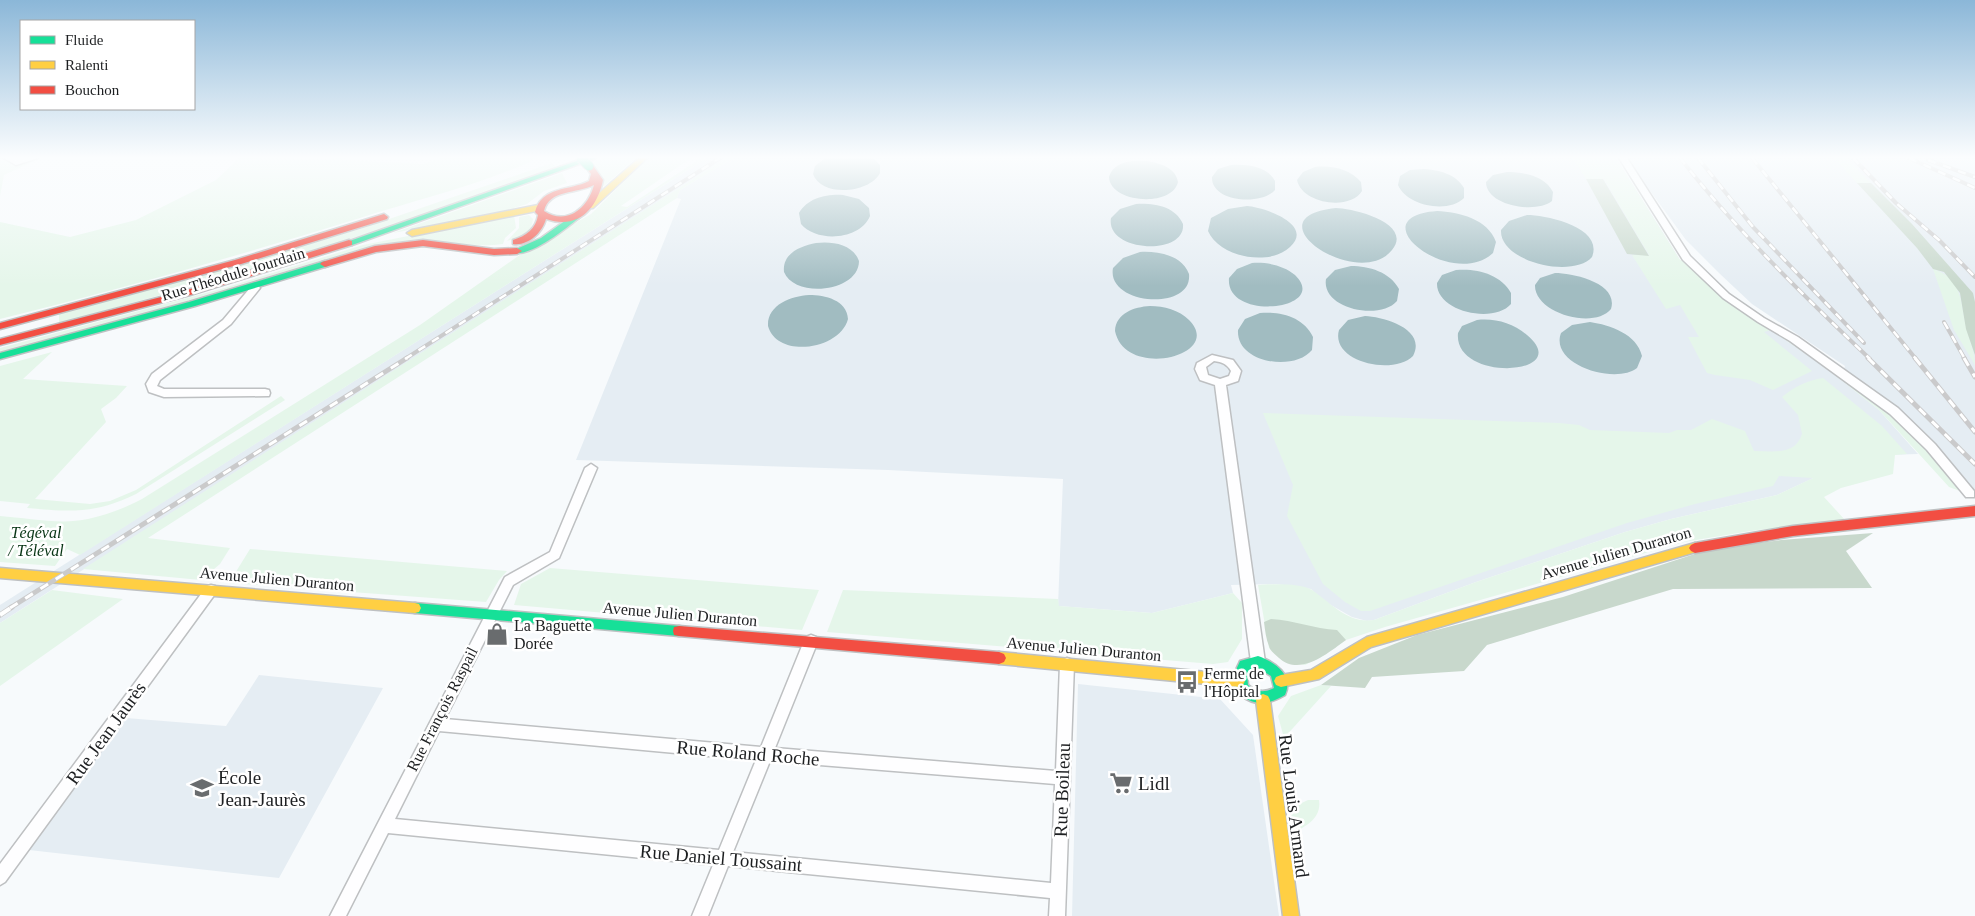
<svg xmlns="http://www.w3.org/2000/svg" width="1975" height="916" viewBox="0 0 1975 916" font-family="'Times New Roman',serif">
  <style>
    .built { fill: #e5edf3 }
    .green { fill: #e5f6ea }
    .forest { fill: #c8d8cc }
    .water { fill: #a1bcc1 }
    .lines { fill: none; stroke-linecap: round; stroke-linejoin: round }
    .street-casing { stroke: #bec0c2; stroke-width: 3 }
    .fast-casing { stroke: #bec0c2; stroke-width: 3 }
    .slow-casing { stroke: #bec0c2; stroke-width: 3 }
    .jam-casing { stroke: #bec0c2; stroke-width: 3 }
    .street { fill: #fefeff; fill-rule: evenodd }
    .fast { fill: #16e098; fill-rule: evenodd }
    .slow { fill: #ffcf43; fill-rule: evenodd }
    .jam { fill: #f24e42; fill-rule: evenodd }
    .rail-far2-casing { stroke: #cacacb; stroke-width: 4 }
    .rail-far1-casing { stroke: #cacacb; stroke-width: 5 }
    .rail-casing { stroke: #cacacb; stroke-width: 5.5 }
    .rail-far2 { stroke: #fff; stroke-width: 2.5; stroke-dasharray: 8; stroke-linecap: butt }
    .rail-far1 { stroke: #fff; stroke-width: 3; stroke-dasharray: 9; stroke-linecap: butt }
    .rail { stroke: #fff; stroke-width: 4; stroke-dasharray: 12; stroke-linecap: butt }
    .fast-bridge-casing { stroke: #bec0c2; stroke-width: 11; stroke-linecap: butt }
    .fast-bridge { stroke: #16e098; stroke-width: 9 }
    .labels { text-anchor: middle; dominant-baseline: central; stroke-width: 5; stroke-linejoin: round; paint-order: stroke }
    .street-label { font-size: 16px; fill: #1d1f21; stroke: #fff }
    .park-label { font-size: 16px; font-style: italic; fill: #083515; stroke: #fff }
    .poi-label { font-size: 16px; fill: #1d1f21; stroke: #fff; text-anchor: start }
    .near-street-label { font-size: 19px; fill: #1d1f21; stroke: #fff }
    .near-poi-label { font-size: 19px; fill: #1d1f21; stroke: #fff; text-anchor: start }
  </style>
  <rect width="100%" height="100%" fill="#f7fafc"/>
  <!-- built -->
  <path class="built" d="M707 158H726L0 623V605Z
    M733 158H1616L1680 260 1771 330 1826 368 1879 410 1918 454 1884 455 1835 468 1777 495 1671 519 1625 532 1476 582 1374 620 1367 621 1352 617 1322 600 1311 589 1276 584 1231 585 1233 593 1152 613 1058 606 1063 479 888 470 576 460 681 199 677 198 680 190Z
    M1626 158H1975V495L1844 369 1845 366 1752 304 1719 273 1686 240Z
    M259 675 383 688 279 878 29 850 126 718 226 726Z
    M1078 684 1220 699 1253 735 1279 916H1072Z"/>
  <!-- green -->
  <path class="green" d="M0 158H41L4 175 0 196Z
    M239 158 325 159 346 158 344 160 423 164 442 158H539C483 184 420 199 360 218 241 255 121 289 0 319V222L70 237 136 220 216 180Z
    M603 158H636L604 186H602V176L591 162Z
    M648 158H691L621 206 627 207 701 158 705 159 80 555 67 549 55 566 0 562V516C28 518 61 525 88 519 107 515 125 508 142 499L420 325 524 252 591 214Z
    M726 158H733L680 190 677 198 148 538 230 548 220 564 201 580 83 569Z
    M1573 158H1616L1680 260 1686 261 1716 291 1794 341 1891 411 1928 449 1960 491 1949 487 1879 410 1826 368 1771 330 1764 332 1812 371 1773 390 1750 380 1715 375 1707 373 1688 337H1699L1680 305 1666 309 1632 255H1649L1604 179H1586Z
    M1834 158H1846L1871 183H1857Z
    M552 163 557 168 402 223 219 279 59 323V314L360 229Z
    M562 173 567 183 544 191 527 204 514 208V211L393 233Z
    M514 215 516 228 505 238 503 244C468 249 432 236 397 242 330 255 266 278 201 298 134 318 67 335 0 352V348L221 289 363 245Z
    M529 215 533 219 531 229 520 237 507 241 519 228V217Z
    M1933 269C1964 279 1960 304 1967 330 1970 342 1975 352 1975 365L1954 330Z
    M52 352 23 379 127 386 116 398 101 409 106 422 35 499 90 504 110 501 136 490 281 396 285 400 136 494C95 514 71 512 27 508L30 504 0 501V366Z
    M1823 378 1882 426 1907 454 1895 455 1893 474 1841 488 1824 497 1845 520 1797 527 1757 530 1684 542 1385 627 1346 640 1323 656 1305 665 1283 661 1269 648 1258 585C1271 584 1302 583 1312 590 1331 603 1348 624 1374 620L1476 582 1625 532 1671 519 1777 495 1813 478 1779 476 1773 486 1695 504 1627 523 1370 611H1361L1345 602 1323 584 1287 516 1293 485 1263 413 1559 423 1579 425 1590 430 1669 433 1677 430H1691L1712 419 1745 431 1754 451C1773 451 1795 456 1802 434L1798 415 1782 397C1794 387 1808 380 1823 378Z
    M250 549 507 571 499 580 486 602 229 583Z
    M550 568 819 590 802 630 514 605 521 584Z
    M52 590 123 599 0 686V623Z
    M843 590 1058 599 1059 606 1152 613 1233 593 1242 603V639L1228 662 1213 664 827 632Z
    M1321 685 1331 686 1284 738 1278 716 1291 696Z
    M1308 800H1319C1322 819 1305 826 1291 835 1289 818 1290 807 1308 800Z"/>
  <!-- forest -->
  <path class="forest" d="M1586 179H1603L1649 256 1627 254Z
    M1857 183H1871L1912 224 1973 293 1975 302V355L1966 329 1960 293 1944 272 1933 269 1917 248Z
    M1873 533 1846 551 1872 588 1673 589 1487 645 1464 671 1372 677 1365 688 1321 685 1359 658 1417 635 1563 597 1710 549 1781 540Z
    M1271 619C1294 620 1314 629 1337 630L1346 640C1328 653 1300 677 1279 658 1275 654 1270 651 1269 646 1266 639 1265 630 1264 622Z"/>
  <!-- water -->
  <path class="water" d="M825 158H873L880 165V173C870 193 822 198 813 174L815 166Z
    M1147 161C1160 163 1176 168 1178 182 1172 208 1110 203 1109 177 1114 161 1133 160 1147 161Z
    M1231 165C1247 164 1267 166 1275 181V190C1261 206 1211 202 1212 177L1218 169Z
    M1315 167C1332 165 1350 169 1361 182L1362 191C1350 211 1302 204 1297 180L1303 172Z
    M1424 169C1439 170 1456 174 1464 188V198C1448 214 1407 206 1398 185L1400 176 1410 170Z
    M1507 172C1524 172 1545 176 1553 192L1552 201C1536 214 1486 206 1486 182L1493 175Z
    M843 195 859 199 869 208 870 216C860 240 817 243 801 224L799 213C808 198 826 194 843 195Z
    M1136 204C1154 203 1175 206 1183 224 1186 257 1105 252 1111 218L1120 209Z
    M1247 206C1263 207 1315 224 1290 247 1269 267 1219 257 1208 231L1211 218 1228 209Z
    M1336 208C1352 208 1414 223 1392 250 1358 292 1247 217 1336 208Z
    M1437 211C1459 212 1488 219 1496 242L1493 253C1452 291 1356 217 1437 211Z
    M1527 215C1546 215 1604 227 1592 257 1573 279 1499 262 1501 230L1509 221Z
    M816 243C832 241 853 244 859 261 859 292 795 299 784 272 782 253 801 246 816 243Z
    M1140 252C1158 251 1182 255 1189 274 1193 312 1106 305 1113 268L1123 258Z
    M1252 263C1266 262 1283 265 1295 275 1331 310 1225 322 1229 278L1237 269Z
    M1351 266C1369 266 1390 272 1399 289L1397 301C1380 321 1321 309 1326 279L1335 270Z
    M1456 270C1476 268 1501 274 1511 293V304C1494 324 1436 312 1437 283L1442 275Z
    M1555 273C1573 273 1619 283 1611 309 1594 330 1534 313 1535 285L1540 278Z
    M809 295C825 295 847 300 848 319 840 350 777 359 768 326 767 305 791 296 809 295Z
    M1150 306C1164 306 1179 310 1189 320 1225 356 1125 380 1115 331 1116 313 1134 307 1150 306Z
    M1260 313C1280 311 1304 317 1313 337L1312 350C1294 372 1236 363 1238 330L1245 319Z
    M1365 316C1384 317 1427 329 1413 356 1393 376 1330 362 1339 330L1348 320Z
    M1477 320C1495 318 1513 323 1527 335 1576 376 1453 383 1458 333L1462 326Z
    M1590 322C1610 325 1637 334 1642 356L1637 368C1616 385 1549 365 1561 333L1572 325Z"/>
  <g class="lines">
    <defs>
      <path id="street" d="M4 158H38L16 165Z
        M1619 158H1627L1690 256 1729 294 1764 318 1798 337 1898 408 1935 444 1974 491V497H1966L1927 450 1890 414 1790 341 1758 322 1723 298 1683 260Z
        M254 283 257 284 260 288 231 324 160 380 157 386 164 389H265L269 390 270 393 269 396 164 397 149 392 146 384 152 374 223 320 250 288 251 284Z
        M1212 355 1233 360 1241 371 1238 381 1226 385 1265 662 1263 666 1258 668 1253 666 1251 662 1215 385 1200 380 1195 369 1197 363ZM1214 361C1222 362 1227 364 1231 371L1229 376 1220 379 1208 375 1206 367Z
        M591 464 597 468 559 558 513 585 445 719 761 747 804 641 806 637 811 635 816 637 818 641 775 748 1056 771 1060 664 1062 660 1067 658 1072 660 1074 664 1065 916H1049L1050 898 728 866 708 916H692L713 865 388 833 346 916H330L505 577 550 552 585 468ZM439 731 751 760H756L719 850 395 819ZM770 761 1055 784 1051 883 733 852Z
        M211 585 215 586 217 590 215 594 5 882 0 885V864L207 586Z"/>
      <path id="fast" d="M585 158H596L352 245H346L344 243Z
        M576 213 580 216 579 218C565 229 532 256 514 253L512 251 541 238Z
        M325 261 330 264 328 266 195 306 0 359V353L189 302Z
        M415 603 679 626 684 627 685 631 684 635 679 636 415 613 411 612 409 608 411 604Z
        M1258 656C1275 662 1294 675 1285 695 1278 699 1270 703 1262 703 1247 703 1231 692 1234 676 1235 671 1238 666 1240 661ZM1258 668 1271 676 1274 688C1264 693 1256 692 1248 685L1247 674 1249 670Z"/>
      <path id="slow" d="M639 158H647L593 208H587V204Z
        M538 205 542 208 541 210 412 236 407 233 412 230Z
        M1695 543 1699 545 1701 548 1699 551 1371 647 1319 679 1281 687 1276 685 1274 681 1276 677 1281 675 1311 670 1367 637Z
        M0 568 415 603 419 604 421 608 419 612 415 613 0 578Z
        M999 652 1238 675 1243 677 1245 681 1243 685 1238 687 999 664 994 662 992 658 994 654Z
        M1263 694 1268 696 1270 700 1299 916H1283L1256 700 1258 696Z"/>
      <path id="jam" d="M589 163 592 164 603 180C597 209 578 230 546 219 542 233 528 246 513 244V240C526 236 536 229 538 215L535 212C542 186 569 191 589 181L591 174 585 166ZM594 185C588 208 567 226 544 211 549 189 577 194 594 185Z
        M384 214 388 217 387 219 241 264 0 329V323L235 260Z
        M349 240 352 241V245L190 295 0 345V339L184 291Z
        M423 240 494 249 517 248 522 251 517 254 494 255 423 246 376 252 325 267 320 264 322 262 375 246Z
        M1975 506V516L1793 536 1695 553 1691 551 1689 548 1691 545 1695 543 1793 526Z
        M679 626 999 652 1004 654 1006 658 1004 662 999 664 679 636 674 635 673 631 674 627Z"/>
    </defs>
    <!-- street casing -->
    <use href="#street" class="street-casing"/>
    <!-- fast casing -->
    <use href="#fast" class="fast-casing"/>
    <!-- slow casing -->
    <use href="#slow" class="slow-casing"/>
    <!-- jam casing -->
    <use href="#jam" class="jam-casing"/>
    <!-- street -->
    <use href="#street" class="street"/>
    <!-- fast -->
    <use href="#fast" class="fast"/>
    <!-- slow -->
    <use href="#slow" class="slow"/>
    <!-- jam -->
    <use href="#jam" class="jam"/>
    <defs>
      <path id="rail-far2" d="M1680 158C1737 231 1803 295 1870 359
        M1698 158 1753 227 1864 343
        M1752 158 1916 359
        M1853 158 1896 203 1939 240 1975 277
        M1909 158 1975 188
        M1928 160 1975 177
        M1944 322 1965 359
        M405 359 720 158"/>
      <path id="rail-far1" d="M1868 358 1975 464
        M1915 358 1975 432
        M1964 358 1975 377
        M10 608 407 358"/>
      <path id="rail" d="M0 615 12 607"/>
    </defs>
    <!-- rail-far2 casing -->
    <use href="#rail-far2" class="rail-far2-casing"/>
    <!-- rail-far1 casing -->
    <use href="#rail-far1" class="rail-far1-casing"/>
    <!-- rail casing -->
    <use href="#rail" class="rail-casing"/>
    <!-- rail-far2 -->
    <use href="#rail-far2" class="rail-far2"/>
    <!-- rail-far1 -->
    <use href="#rail-far1" class="rail-far1"/>
    <!-- rail -->
    <use href="#rail" class="rail"/>
    <defs>
      <path id="fast-bridge" d="M581 158 589 166"/>
    </defs>
    <!-- fast-bridge casing -->
    <use href="#fast-bridge" class="fast-bridge-casing"/>
    <!-- fast-bridge -->
    <use href="#fast-bridge" class="fast-bridge"/>
  </g>
  <!-- sky -->
  <linearGradient id="sky" x2="0" y2="1"><stop stop-color="#8bb7d8"/><stop offset="0.55" stop-color="#fbfdfe"/><stop offset="1" stop-color="#fbfdfe" stop-opacity="0"/></linearGradient>
  <rect width="1975" height="286" fill="url(#sky)"/>
  <!-- icons -->
  <defs>
    <symbol id="shop-bare" viewBox="-9 -9 18 18"><path d="M-5-2.5h2.3a2.7 3.5 0 0 1 5.4 0H5L5.5 6h-11ZM-1.5-2.5h3a1.5 2.3 0 0 0-3 0Z" fill="#696c6e" stroke="#fff" stroke-width="2.5" paint-order="stroke"/></symbol>
    <symbol id="bus-bare" viewBox="-9 -9 18 18"><path d="M-5-6H5V4H4V6H2V4H-2V6H-4V4H-5ZM-3.5-4V0h7V-4ZM-3.5 1.2v1.5H-2V1.2ZM2 1.2v1.5H3.5V1.2Z" fill="#696c6e" stroke="#fff" stroke-width="2.5" paint-order="stroke"/></symbol>
    <symbol id="supermarket-bare" viewBox="-9 -9 18 18"><path d="M-6-5.5h2.5l.6 2H6L4.5 2H-2.5L-4.4-4H-6ZM-1.5 3.2a1.3 1.3 0 1 0 .1 0ZM3 3.2a1.3 1.3 0 1 0 .1 0Z" fill="#696c6e" stroke="#fff" stroke-width="2.5" paint-order="stroke"/></symbol>
    <symbol id="school-bare" viewBox="-9 -9 18 18"><path d="M0-5L7-2L0 1L-7-2ZM-4 1L0 2.5L4 1V4Q0 6-4 4Z" fill="#696c6e" stroke="#fff" stroke-width="2.5" paint-order="stroke"/></symbol>
  </defs>
  <g fill-rule="evenodd">
    <use href="#shop-bare" x="481" y="618" width="32" height="32"/>
    <use href="#bus-bare" x="1171" y="666" width="32" height="32"/>
    <use href="#supermarket-bare" x="1105" y="767" width="32" height="32"/>
    <use href="#school-bare" x="186" y="772" width="32" height="32"/>
  </g>
  <g class="labels">
    <!-- street labels -->
    <g class="street-label">
      <text transform="translate(233 274) rotate(-17)">Rue Théodule Jourdain</text>
      <text transform="translate(1616 553) rotate(-16)">Avenue Julien Duranton</text>
      <text transform="translate(277 579) rotate(5)">Avenue Julien Duranton</text>
      <text transform="translate(680 614) rotate(5)">Avenue Julien Duranton</text>
      <text transform="translate(1084 649) rotate(5)">Avenue Julien Duranton</text>
      <text transform="translate(442 709) rotate(-63)">Rue François Raspail</text>
    </g>
    <!-- park labels -->
    <g class="park-label">
      <text x="36" y="532">Tégéval<tspan x="36" dy="18">/ Téléval</tspan></text>
    </g>
    <!-- poi labels -->
    <g class="poi-label">
      <text x="514" y="625">La Baguette<tspan x="514" dy="18">Dorée</tspan></text>
      <text x="1204" y="673">Ferme de<tspan x="1204" dy="18">l'Hôpital</tspan></text>
    </g>
    <!-- near-street labels -->
    <g class="near-street-label">
      <text transform="translate(106 733) rotate(-54)">Rue Jean Jaurès</text>
      <text transform="translate(748 753) rotate(5)">Rue Roland Roche</text>
      <text transform="translate(1062 790) rotate(-88)">Rue Boileau</text>
      <text transform="translate(1294 806) rotate(83)">Rue Louis Armand</text>
      <text transform="translate(721 858) rotate(5)">Rue Daniel Toussaint</text>
    </g>
    <!-- near-poi labels -->
    <g class="near-poi-label">
      <text x="218" y="777">École<tspan x="218" dy="22">Jean-Jaurès</tspan></text>
      <text x="1138" y="783">Lidl</text>
    </g>
  </g>
  <!-- legend -->
  <rect x="20" y="20" width="175" height="90" fill="#ffffff" stroke="#a5a5a6"/>
  <rect x="30" y="36" width="25" height="8" fill="#16e098" stroke="#a5a5a6"/>
  <text x="65" y="45" font-size="15" fill="#1d1f21">Fluide</text>
  <rect x="30" y="61" width="25" height="8" fill="#ffcf43" stroke="#a5a5a6"/>
  <text x="65" y="70" font-size="15" fill="#1d1f21">Ralenti</text>
  <rect x="30" y="86" width="25" height="8" fill="#f24e42" stroke="#a5a5a6"/>
  <text x="65" y="95" font-size="15" fill="#1d1f21">Bouchon</text>
</svg>
